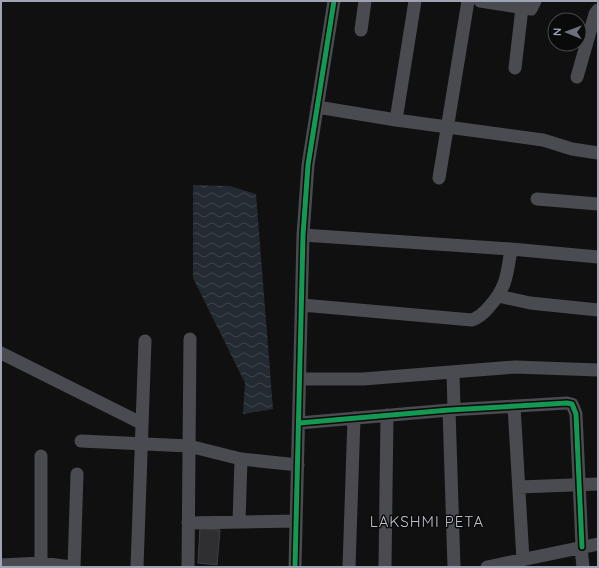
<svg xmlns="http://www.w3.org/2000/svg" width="599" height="568" viewBox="0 0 599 568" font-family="Quicksand,sans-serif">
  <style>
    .water { fill: url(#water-waves) }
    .building { fill: #2f2f31; stroke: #3e4044 }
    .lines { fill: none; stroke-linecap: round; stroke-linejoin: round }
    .minor { stroke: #494b50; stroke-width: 13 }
    .cycleway-casing { stroke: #0a0a0b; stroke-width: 8 }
    .cycleway { stroke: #139951; stroke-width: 5 }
    .labels { text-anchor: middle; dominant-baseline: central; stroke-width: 3; stroke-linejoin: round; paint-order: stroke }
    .neighbourhood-label { font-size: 15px; letter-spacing: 1px; fill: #c0c3cf; stroke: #0a0a0b }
  </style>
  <defs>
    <pattern id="water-waves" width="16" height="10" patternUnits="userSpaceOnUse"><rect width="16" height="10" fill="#232a32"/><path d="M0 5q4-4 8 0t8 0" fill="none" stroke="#40464d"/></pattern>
  </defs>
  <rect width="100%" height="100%" fill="#101010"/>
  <!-- water -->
  <path class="water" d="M193 185 230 186 256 194 273 409 243 414 245 383 193 278Z"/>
  <!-- building -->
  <path class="building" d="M200 528 220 530 217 565 198 563Z"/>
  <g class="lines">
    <!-- minor -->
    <path class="minor" d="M480 1 531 9 535 1
      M361 30 365 1
      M515 68 522 8
      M577 77 595 14 598 10
      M317 107 396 120 543 140 572 149 598 153
      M396 120 415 1
      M439 178 468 1
      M537 199 598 204
      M303 235 511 249 598 257
      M498 296 530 303 598 310
      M302 305 472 320C480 317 484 313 489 307 507 287 507 274 511 249
      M1 353 141 423
      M453 372 454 409
      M301 379H363L515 367 598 370
      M514 406 523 560
      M449 410 454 567
      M299 423 449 410 567 403 572 404 576 414 582 547
      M81 441 189 446 241 459 298 465
      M41 456V563
      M519 487 598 484
      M239 522 241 459
      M188 523 296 521
      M581 548 583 567
      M1 565 41 563 71 567
      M74 567 77 474
      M137 567 145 341
      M188 567 190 339
      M295 567 303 235 308 165 334 1
      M349 567 354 418
      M385 567 387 415
      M487 567 598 544"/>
    <defs>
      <path id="cycleway" d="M299 423 449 410 567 403 572 404 576 414 582 547
        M295 567 303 235 308 165 334 1"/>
    </defs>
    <!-- cycleway casing -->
    <use href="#cycleway" class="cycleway-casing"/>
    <!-- cycleway -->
    <use href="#cycleway" class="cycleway"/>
  </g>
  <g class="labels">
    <!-- neighbourhood labels -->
    <g class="neighbourhood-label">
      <text x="427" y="521">LAKSHMI PETA</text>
    </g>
  </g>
  <!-- border -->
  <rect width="599" height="568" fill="none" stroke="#9ea4b3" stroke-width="4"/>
  <!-- north arrow -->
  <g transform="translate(567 32) rotate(271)"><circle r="19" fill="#0a0a0b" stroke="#45484e"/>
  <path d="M0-3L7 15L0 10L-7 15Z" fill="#6c707a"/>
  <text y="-6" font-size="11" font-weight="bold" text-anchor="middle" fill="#9ea4b3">N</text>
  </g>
</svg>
